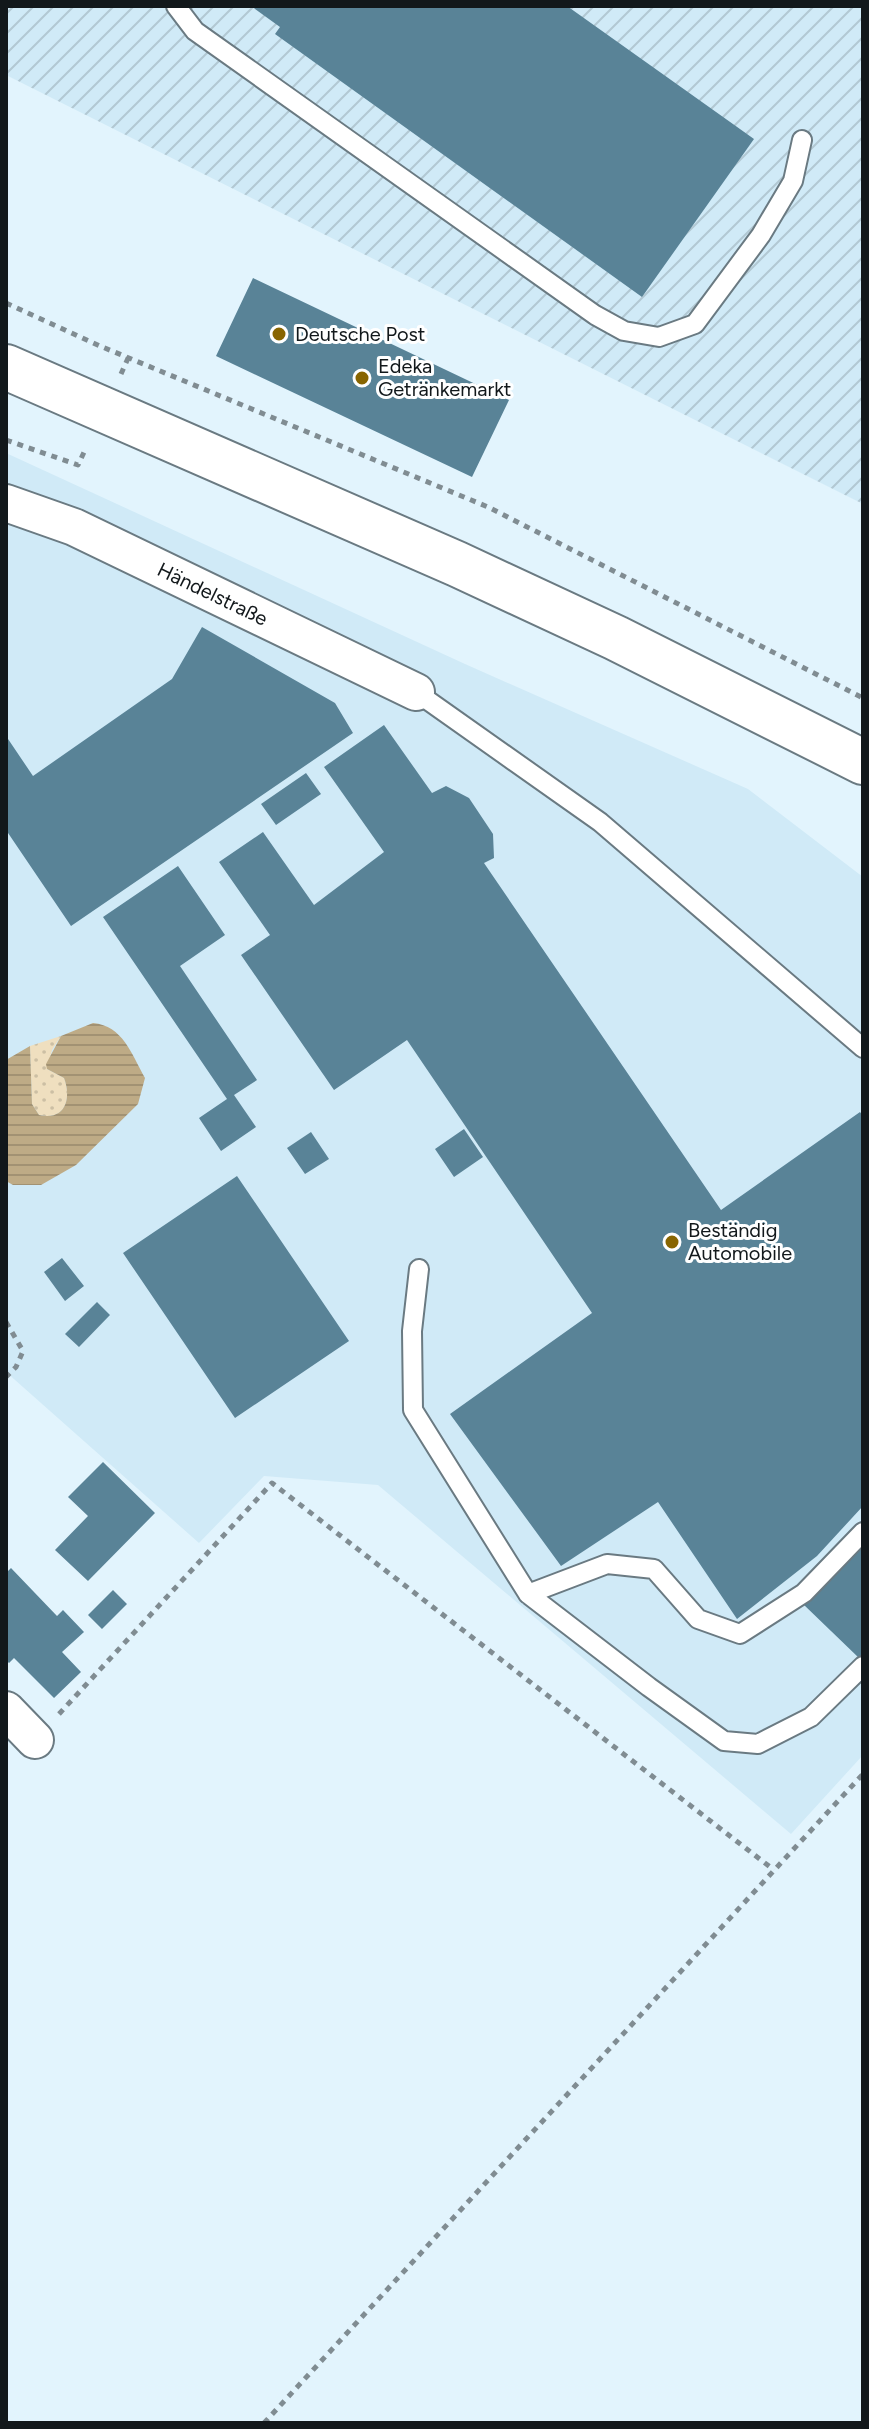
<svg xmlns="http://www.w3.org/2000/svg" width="869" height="2429" viewBox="0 0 869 2429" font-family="Figtree,sans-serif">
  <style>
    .built { fill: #d0eaf7 }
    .industrial { fill: url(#industrial-furrows) }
    .green { fill: url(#green-dots) }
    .water { fill: url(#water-rules) }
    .building { fill: #598397 }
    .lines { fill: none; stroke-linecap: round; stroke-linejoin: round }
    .service-casing { stroke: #6a7a82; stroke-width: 22 }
    .minor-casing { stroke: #6a7a82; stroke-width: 40 }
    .tertiary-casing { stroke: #6a7a82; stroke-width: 48 }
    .path { stroke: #808c92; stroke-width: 5; stroke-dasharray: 6 6; stroke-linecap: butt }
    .service { stroke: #fff; stroke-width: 18 }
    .minor { stroke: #fff; stroke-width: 36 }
    .tertiary { stroke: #fff; stroke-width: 44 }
    .poi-dot { fill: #886501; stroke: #fff; stroke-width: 3 }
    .labels { text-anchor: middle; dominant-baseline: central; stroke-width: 6; stroke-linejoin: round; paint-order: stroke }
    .poi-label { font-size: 20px; fill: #12181b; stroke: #fff; text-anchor: start }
    .street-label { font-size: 20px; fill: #12181b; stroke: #fff }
  </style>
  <defs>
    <pattern id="industrial-furrows" width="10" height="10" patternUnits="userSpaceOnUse" patternTransform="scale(2)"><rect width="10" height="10" fill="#d0eaf7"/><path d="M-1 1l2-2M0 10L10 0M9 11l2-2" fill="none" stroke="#b2c8d3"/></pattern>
    <pattern id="green-dots" width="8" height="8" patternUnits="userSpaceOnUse" patternTransform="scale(2)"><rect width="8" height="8" fill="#efdfbf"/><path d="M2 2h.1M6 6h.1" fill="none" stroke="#ccbfa4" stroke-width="1.8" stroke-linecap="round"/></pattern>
    <pattern id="water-rules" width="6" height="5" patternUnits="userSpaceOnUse" patternTransform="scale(2)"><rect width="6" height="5" fill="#beab86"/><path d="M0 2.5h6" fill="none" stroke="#a29273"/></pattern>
  </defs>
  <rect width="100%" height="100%" fill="#e2f4fd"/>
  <!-- built -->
  <path class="built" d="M6 453 465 664 748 789 863 877V1755L791 1834 378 1485 264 1476 199 1543 6 1372Z"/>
  <!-- industrial -->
  <path class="industrial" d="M6 6H863V504L6 75Z"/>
  <!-- green -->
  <path class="green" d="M61 1036 52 1050 47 1069 64 1078C72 1099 65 1121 39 1115L32 1104 30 1046Z"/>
  <!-- water -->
  <path class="water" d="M93 1023C123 1026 131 1053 145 1078L138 1104 76 1165 41 1185H13L6 1181V1060L30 1046 32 1104 39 1115C65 1121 72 1099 64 1078L47 1069 46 1064 61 1036Z"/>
  <!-- building -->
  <path class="building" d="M251 6H567L754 139 642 297 275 34 280 27Z
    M253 278 509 400 472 477 216 356Z
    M202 627 335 703 353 733 71 926 6 830V736L33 776 172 679Z
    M384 725 432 793 446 786 469 798 493 834 494 858 484 863 721 1210 860 1112 863 1116V1506L817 1556 737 1619 658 1502 561 1566 450 1414 592 1313 407 1040 334 1090 241 955 270 935 219 862 263 832 314 905 384 852 324 767Z
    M306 773 321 794 276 825 261 804Z
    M178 866 225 935 180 966 257 1080 234 1095 256 1127 221 1151 199 1118 227 1099 103 917Z
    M464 1129 483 1157 454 1177 435 1149Z
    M311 1132 329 1159 305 1174 287 1148Z
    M237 1176 349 1341 235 1418 123 1253Z
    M62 1258 84 1286 65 1301 44 1272Z
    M97 1302 110 1315 79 1347 65 1334Z
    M103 1462 155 1513 88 1581 55 1550 88 1516 68 1497Z
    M863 1541V1654L859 1658 803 1604Z
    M11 1568 57 1616 63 1610 84 1632 62 1652 81 1672 54 1698 14 1658 9 1663 6 1660V1573Z
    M113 1590 127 1604 102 1629 88 1615Z"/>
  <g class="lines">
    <defs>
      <path id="service" d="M176 6 195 31 595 315 624 331 659 337 695 324 761 235 793 181 802 140
        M416 692 600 822 863 1048
        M419 1269 412 1331 413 1410 528 1594 607 1564 654 1569 698 1619 740 1634 804 1593 863 1532
        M528 1594 649 1687 724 1741 758 1744 811 1717 863 1666"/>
      <g id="minor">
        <path id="s1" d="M6 503 74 527 416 692"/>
        <path d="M6 1710 35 1740"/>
      </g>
      <path id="tertiary" d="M6 367 457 564 616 638 863 762"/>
    </defs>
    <!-- service casing -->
    <use href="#service" class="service-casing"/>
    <!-- minor casing -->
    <use href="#minor" class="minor-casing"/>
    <!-- tertiary casing -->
    <use href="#tertiary" class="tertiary-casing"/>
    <!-- path -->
    <path class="path" d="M6 303 100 346 488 507 863 698
      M121 374 129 356
      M6 440 78 465 86 448
      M6 1322 23 1351 16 1367 6 1377
      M59 1714 272 1483 774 1870
      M264 2423 863 1774"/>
    <!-- service -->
    <use href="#service" class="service"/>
    <!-- minor -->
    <use href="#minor" class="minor"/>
    <!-- tertiary -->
    <use href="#tertiary" class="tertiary"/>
  </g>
  <!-- markers -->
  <g class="poi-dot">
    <circle cx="279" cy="334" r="8"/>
    <circle cx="362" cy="378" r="8"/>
    <circle cx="672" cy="1242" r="8"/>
  </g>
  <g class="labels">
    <!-- poi labels -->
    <g class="poi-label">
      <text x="295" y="334">Deutsche Post</text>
      <text x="378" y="366">Edeka<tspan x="378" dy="23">Getränkemarkt</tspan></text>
      <text x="688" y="1230">Beständig<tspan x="688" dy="23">Automobile</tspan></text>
    </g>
    <!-- street labels -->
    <g class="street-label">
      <text stroke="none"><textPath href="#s1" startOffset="226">Händelstraße</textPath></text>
    </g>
  </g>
  <!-- border -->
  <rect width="869" height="2429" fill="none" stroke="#12181b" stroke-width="16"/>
</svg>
